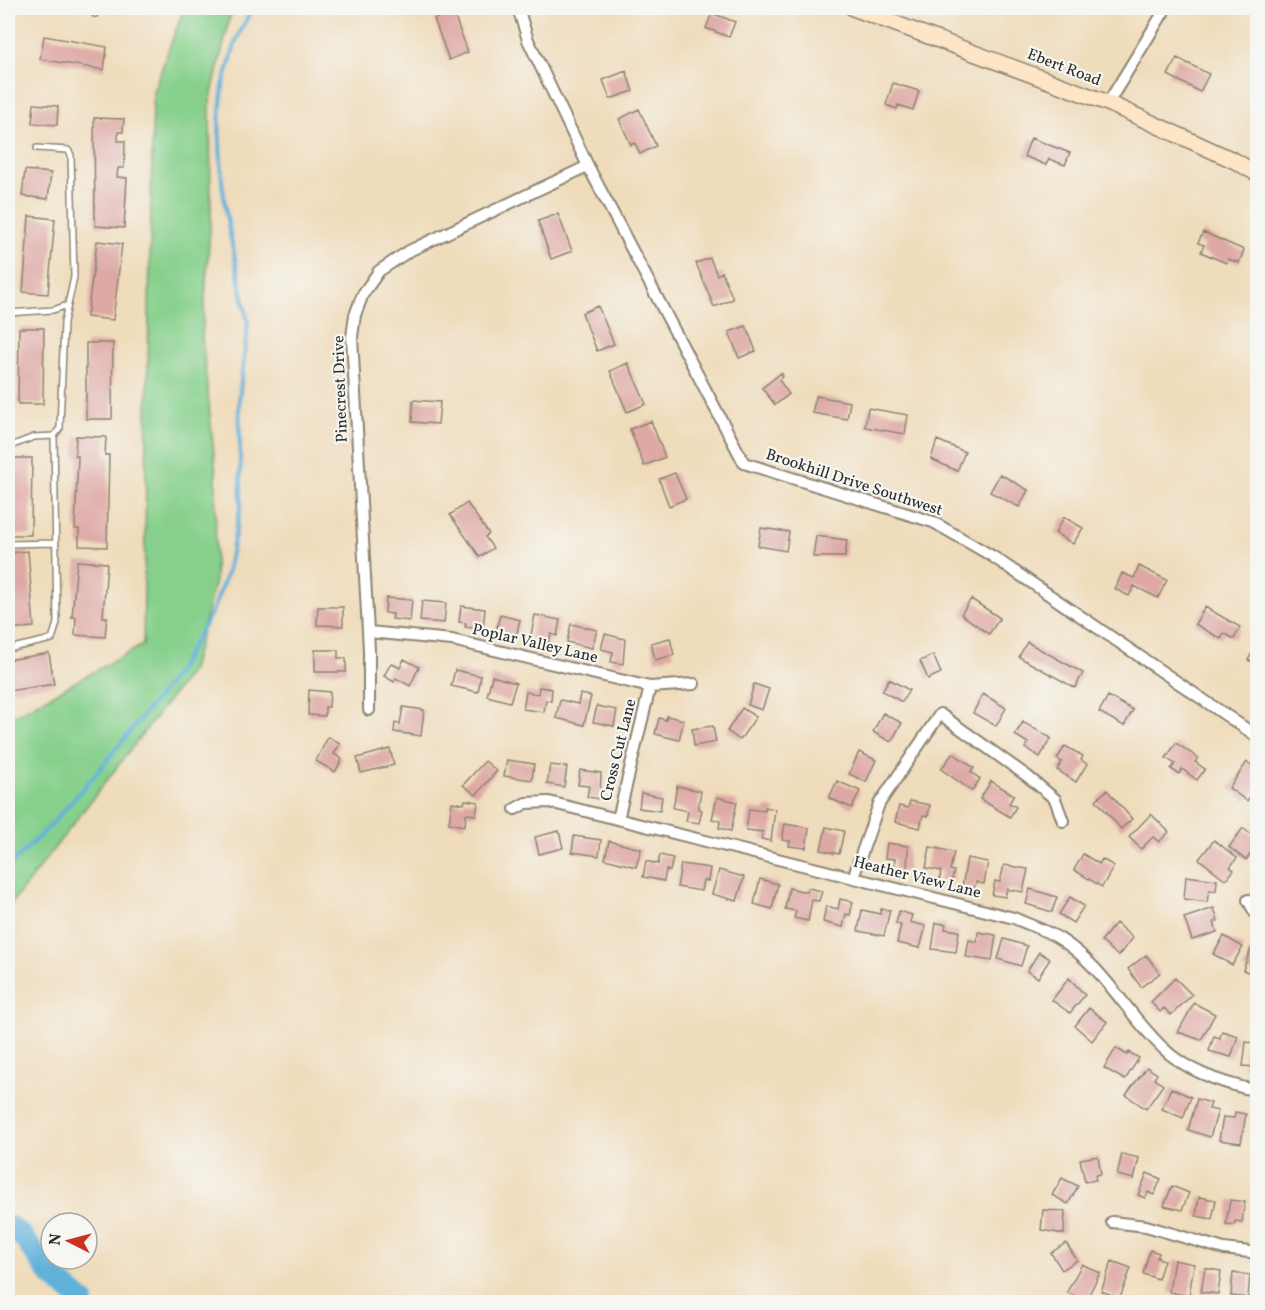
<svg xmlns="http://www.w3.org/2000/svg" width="1265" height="1310" viewBox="0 0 1265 1310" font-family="Vollkorn,serif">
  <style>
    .green { fill: #87d08c; stroke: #597e5c; stroke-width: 1.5 }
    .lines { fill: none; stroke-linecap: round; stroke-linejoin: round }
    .stream { stroke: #60b1da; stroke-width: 4 }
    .river { stroke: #60b1da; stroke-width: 22 }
    .building { fill: #dea9a5 }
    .lane-casing { stroke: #8d8473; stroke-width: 8 }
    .street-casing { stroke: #8d8473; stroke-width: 14 }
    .secondary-casing { stroke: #8d8473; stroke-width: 18 }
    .lane { stroke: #fff; stroke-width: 5 }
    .street { stroke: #fff; stroke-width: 10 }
    .secondary { stroke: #fde5c5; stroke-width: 15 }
    .labels { text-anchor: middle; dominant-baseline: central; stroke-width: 4.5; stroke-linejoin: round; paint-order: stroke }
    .street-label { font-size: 16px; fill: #2b2b2b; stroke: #f6f6f2 }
  </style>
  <rect width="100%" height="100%" fill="#f6f6f2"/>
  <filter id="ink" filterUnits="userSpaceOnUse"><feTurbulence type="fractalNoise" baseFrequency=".0167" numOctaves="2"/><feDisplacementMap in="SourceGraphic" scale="12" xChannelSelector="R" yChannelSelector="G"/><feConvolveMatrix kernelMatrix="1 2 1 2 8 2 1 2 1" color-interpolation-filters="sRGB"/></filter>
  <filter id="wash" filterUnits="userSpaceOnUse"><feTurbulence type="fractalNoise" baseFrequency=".008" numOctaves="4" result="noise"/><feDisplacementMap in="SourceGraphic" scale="24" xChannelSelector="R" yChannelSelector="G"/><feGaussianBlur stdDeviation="1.35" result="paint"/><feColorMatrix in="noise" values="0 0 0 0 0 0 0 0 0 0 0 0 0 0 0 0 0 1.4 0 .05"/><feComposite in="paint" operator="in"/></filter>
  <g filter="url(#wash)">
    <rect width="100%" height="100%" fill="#efdcbb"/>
    <!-- green -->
    <path class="green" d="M184 8H235L230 16 210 102 211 216 202 337 216 475 215 581 192 670 8 908V719L143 645 153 92Z"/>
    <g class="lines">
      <!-- stream -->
      <path class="stream" d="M8 867 51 825 99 770 174 677 212 612 227 573 241 505 239 399 248 323 227 219 222 182 219 122 223 86 236 41 252 8"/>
      <!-- river -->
      <path class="river" d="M8 1226 22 1236 50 1274 83 1302"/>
    </g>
    <g id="blocks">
      <!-- building -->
      <path class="building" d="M453 12 468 52 449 60 434 19Z
        M712 13 735 22 729 37 706 28Z
        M44 36 107 47 104 70 40 59Z
        M1177 58 1209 74 1200 92 1168 75Z
        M626 71 633 91 610 99 603 80Z
        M893 83 919 91 913 110 898 105 897 109 886 105Z
        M34 104 58 106 57 125 32 123Z
        M639 109 656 146 640 154 635 143 631 145 619 119Z
        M94 118 124 119 123 132H118V141H125L124 168H118L117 177 127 178 124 228 95 226Z
        M1031 138 1070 153 1065 165 1049 159 1046 165 1024 156Z
        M25 170 51 173 48 199 22 196Z
        M558 214 572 251 551 259 538 221Z
        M29 216 55 219 48 294 23 292Z
        M1203 232 1244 250 1239 263 1228 259 1226 263 1201 252 1204 245 1198 243Z
        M97 241 122 244 113 320 87 317Z
        M710 258 717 275 722 272 733 299 714 307 696 263Z
        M598 306 614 344 597 351 582 313Z
        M746 326 756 351 739 358 729 332Z
        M19 328H44L43 404H18Z
        M86 343H113L112 419H86Z
        M628 363 646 404 627 412 610 371Z
        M781 373 783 376 779 380 789 394 775 405 762 388Z
        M816 396 850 402 847 419 812 413Z
        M413 400 440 402 438 424 412 422Z
        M868 408 908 415 905 434 865 427Z
        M651 421 665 457 644 466 630 429Z
        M76 436 106 437 105 455H109L107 547 79 546V529H75L78 456H75Z
        M937 440 965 452 957 471 931 459Z
        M8 458H32L31 535H8Z
        M675 473 686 499 669 506 659 479Z
        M1000 474 1028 490 1019 507 990 492Z
        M467 503 489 534 485 537 493 548 480 557 450 515Z
        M1064 517 1083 528 1073 544 1055 533Z
        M761 528 789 532 786 551 758 546Z
        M816 536 847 540 845 557H813Z
        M28 551 34 627 8 629V553Z
        M77 561 107 563 103 617H107L105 637 75 635 76 617H72Z
        M1139 566 1167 580 1158 598 1134 586 1129 596 1115 589 1122 573 1134 578Z
        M386 598 412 600 410 621 392 619 393 614 385 613Z
        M971 599 1000 618 989 634 961 614Z
        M422 601 446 603 444 623 420 621Z
        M461 606 485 609 483 629 465 627 466 623 459 622Z
        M318 607H343V626L317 625Z
        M1205 607 1240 627 1234 639 1224 633 1221 639 1195 624Z
        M500 615 520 620 516 636 496 631Z
        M535 615 560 620 557 636 551 634 548 644 530 640Z
        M571 624 597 630 592 648 567 642Z
        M605 634 625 639 623 664 611 662 613 652 601 649Z
        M670 638 674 655 655 660 651 643Z
        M1027 642 1083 673 1075 688 1019 657Z
        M1258 643V665L1248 660Z
        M315 650H338V658H346V672H315Z
        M49 653 54 684 8 691V660Z
        M933 655 941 673 928 679 920 661Z
        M404 659 419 667 410 686 396 678 394 682 384 676 391 663 400 668Z
        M455 670 481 676 478 692 451 686Z
        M492 676 516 683 510 702 487 696Z
        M889 679 909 690 902 702 882 691Z
        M754 684 769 689 762 710 748 705Z
        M539 687 552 689 551 701 546 700 544 712 523 709 526 692 538 694Z
        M309 690 330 692 329 707H325V716L308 715Z
        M580 694 591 696 584 725 556 718 560 700 578 704Z
        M983 694 1006 708 996 726 973 713Z
        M1108 696 1133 710 1124 726 1099 712Z
        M597 706 617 710 614 726 593 722Z
        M403 707 424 710 421 736 394 732 395 723 400 724Z
        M742 708 756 717 740 740 727 731Z
        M883 713 902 723 891 742 873 732Z
        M667 716 684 720 679 740 655 734 659 718 666 720Z
        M1023 722 1051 738 1040 757 1025 748 1028 743 1015 735Z
        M713 726 716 742 694 746 692 729Z
        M328 737 340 744 334 754 342 759 335 772 316 761Z
        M1176 743 1198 758 1195 762 1205 769 1197 780 1182 769 1179 774 1171 769 1175 764 1166 758Z
        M1065 746 1083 756 1081 760 1087 764 1076 782 1057 770 1062 762 1057 759Z
        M390 749 394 765 361 773 357 758Z
        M859 752 876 760 866 782 849 774Z
        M953 753 974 768 971 772 980 779 972 791 941 769Z
        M507 760 534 764 532 780 504 776Z
        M485 761 497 771 476 795 463 785Z
        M1247 762 1257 769 1254 774 1258 776V786L1247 801 1229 788Z
        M550 765 567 767 564 787 547 784Z
        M580 770 601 773 600 799 587 797 589 786 578 785Z
        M837 781 860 791 852 808 829 798Z
        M991 781 1014 795 1009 803 1016 807 1010 817 980 799Z
        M677 786 701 791 698 809 702 810 699 823 686 821 688 811 673 808Z
        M1107 790 1132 819 1121 829 1096 800Z
        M641 793 662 797 660 811 639 808Z
        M717 797 737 802 731 831 719 828 720 821 712 819Z
        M465 800 478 802 476 815 466 814 465 826 449 823 452 802 464 804Z
        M910 801 930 805 928 816 923 815 920 828 895 822 899 806 908 808Z
        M765 807 775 809 771 841 761 839 763 832 746 830 749 809 765 811Z
        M1151 814 1169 832 1159 842 1153 837 1141 849 1129 837Z
        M785 824 809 828 806 848 789 846 790 841 782 840Z
        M826 827 844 831 839 854 821 850Z
        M1243 828 1258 840V854L1253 851 1246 860 1229 847Z
        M559 831 563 848 539 854 535 837Z
        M574 836 601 840 599 856 572 852Z
        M1214 840 1237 858 1230 867 1234 870 1226 880 1199 859Z
        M609 841 641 849 636 867 605 859Z
        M887 843 908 846 907 872 894 870 895 859 885 858Z
        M930 847 954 852 950 870 954 871 951 884 939 882 941 871 926 868Z
        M1083 854 1099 864 1102 859 1114 866 1102 887 1074 870Z
        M660 855 673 858 670 871 666 870 664 881 643 877 646 861 658 864Z
        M967 858 988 862 984 884 976 882 974 889 962 887Z
        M681 864 710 868 708 881 703 880 701 891 677 887Z
        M1004 865 1028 869 1023 892 1007 889 1005 897 992 895 995 881 1000 882Z
        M719 870 744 877 737 901 712 894Z
        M1186 876 1217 880 1216 891 1209 890 1207 902 1184 899Z
        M760 879 778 884 772 909 754 904Z
        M789 888 807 892 808 888 822 891 819 901 812 900 808 921 794 918 796 911 785 909Z
        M1030 889 1057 897 1052 912 1026 904Z
        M1070 897 1084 906 1073 923 1059 914Z
        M840 899 853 902 850 915 846 914 843 927 823 922 826 906 838 909Z
        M1214 908 1218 921 1214 922 1217 932 1192 940 1184 918Z
        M881 909 890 910 884 936 858 931 862 910 880 914Z
        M899 911 912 915 910 922 926 926 920 948 897 943 901 925 896 924Z
        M936 923 946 924 945 929 959 931 956 952 932 949Z
        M1116 923 1133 938 1118 956 1101 941Z
        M978 932 996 935 992 961 966 957 969 940 977 942Z
        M1224 936 1243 947 1232 965 1213 954Z
        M1004 939 1027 946 1021 966 998 959Z
        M1251 949 1258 951V976L1243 970Z
        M1039 952 1050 959 1038 978 1027 971Z
        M1146 955 1160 973 1141 987 1128 969Z
        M1069 978 1085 995 1070 1013 1052 1000Z
        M1175 978 1192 995 1171 1015 1164 1008 1160 1012 1151 1002Z
        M1194 1003 1215 1014 1201 1040 1178 1032Z
        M1089 1008 1107 1022 1092 1041 1075 1026Z
        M1222 1031 1238 1036 1231 1057 1209 1051 1214 1036 1220 1038Z
        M1246 1042 1258 1044V1061H1255L1254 1067 1243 1066Z
        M1116 1048 1127 1055 1129 1052 1139 1058 1125 1080 1104 1068Z
        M1147 1067 1157 1074 1154 1079 1163 1085 1146 1109 1126 1095Z
        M1171 1088 1191 1097 1183 1118 1162 1109Z
        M1197 1099 1211 1103 1209 1109 1218 1111 1210 1137 1188 1130Z
        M1235 1112 1246 1114 1241 1143 1219 1140 1223 1117 1234 1118Z
        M1122 1154 1139 1158 1134 1179 1117 1175Z
        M1098 1156 1101 1174 1095 1175 1096 1180 1085 1182 1080 1159Z
        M1147 1173 1161 1179 1154 1195 1148 1192 1145 1198 1138 1195Z
        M1062 1178 1078 1186 1068 1204 1052 1195Z
        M1172 1186 1189 1193 1182 1210 1164 1206Z
        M1199 1197 1216 1200 1212 1219 1196 1216Z
        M1230 1200 1245 1202 1242 1222 1235 1221 1234 1225 1226 1224Z
        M1043 1210 1065 1211 1064 1234 1041 1230Z
        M1066 1243 1077 1260 1062 1270 1051 1253Z
        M1150 1250 1159 1253 1157 1258 1164 1260 1158 1279 1143 1274Z
        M1174 1260 1194 1264 1189 1296 1169 1292Z
        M1112 1261 1131 1268 1120 1298 1101 1291Z
        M1082 1264 1100 1273 1085 1302 1067 1292Z
        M1205 1268 1221 1271 1218 1294 1201 1292Z
        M1233 1273 1250 1275 1248 1298 1231 1296Z"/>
    </g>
  </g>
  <g filter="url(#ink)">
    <use href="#blocks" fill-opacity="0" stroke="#8d8473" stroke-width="1.5"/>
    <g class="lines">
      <defs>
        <path id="lane" d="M95 14V8
          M8 313 53 310 68 305 74 277 71 155 68 150 37 148
          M8 447 34 437 54 436 60 428 64 322 68 305
          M8 544 56 543
          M8 649 52 639 57 623 54 436"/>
        <path id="street" d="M518 8 528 40 588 166 744 463 933 522 992 556 1258 737
          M1108 103 1166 8
          M369 632 452 640 650 687 694 684
          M369 710V650L352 337 355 315 363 294 379 271 409 251 588 166
          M515 809 526 803 549 802 1014 918C1029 925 1046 930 1060 939 1103 966 1127 1014 1163 1048 1187 1072 1225 1084 1258 1091
          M618 819 650 687
          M853 878 879 804 940 714 1027 776 1055 799 1063 821
          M1248 900 1258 918
          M1112 1222 1146 1226 1224 1249 1258 1253"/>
        <path id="secondary" d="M853 8 1108 103 1235 161 1258 174"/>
      </defs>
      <!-- lane casing -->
      <use href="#lane" class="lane-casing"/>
      <!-- street casing -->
      <use href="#street" class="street-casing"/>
      <!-- secondary casing -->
      <use href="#secondary" class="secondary-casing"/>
      <!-- lane -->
      <use href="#lane" class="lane"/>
      <!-- street -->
      <use href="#street" class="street"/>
      <!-- secondary -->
      <use href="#secondary" class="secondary"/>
    </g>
  </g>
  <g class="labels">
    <!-- street labels -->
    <g class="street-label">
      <text transform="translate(1064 68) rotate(21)">Ebert Road</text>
      <text transform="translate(341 389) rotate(-92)">Pinecrest Drive</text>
      <text transform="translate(854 483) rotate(18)">Brookhill Drive Southwest</text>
      <text transform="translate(535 644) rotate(13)">Poplar Valley Lane</text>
      <text transform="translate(619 750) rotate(-76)">Cross Cut Lane</text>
      <text transform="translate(917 878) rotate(14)">Heather View Lane</text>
    </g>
  </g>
  <!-- margin -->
  <rect width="1265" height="1310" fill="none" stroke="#f6f6f2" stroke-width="30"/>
  <!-- north arrow -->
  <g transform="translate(69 1241) rotate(276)"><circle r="28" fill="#f6f6f2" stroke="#a5a5a2" stroke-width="1.5"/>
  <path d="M0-4.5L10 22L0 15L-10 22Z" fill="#c8321e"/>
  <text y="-9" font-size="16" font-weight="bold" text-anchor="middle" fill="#2b2b2b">N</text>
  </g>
</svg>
